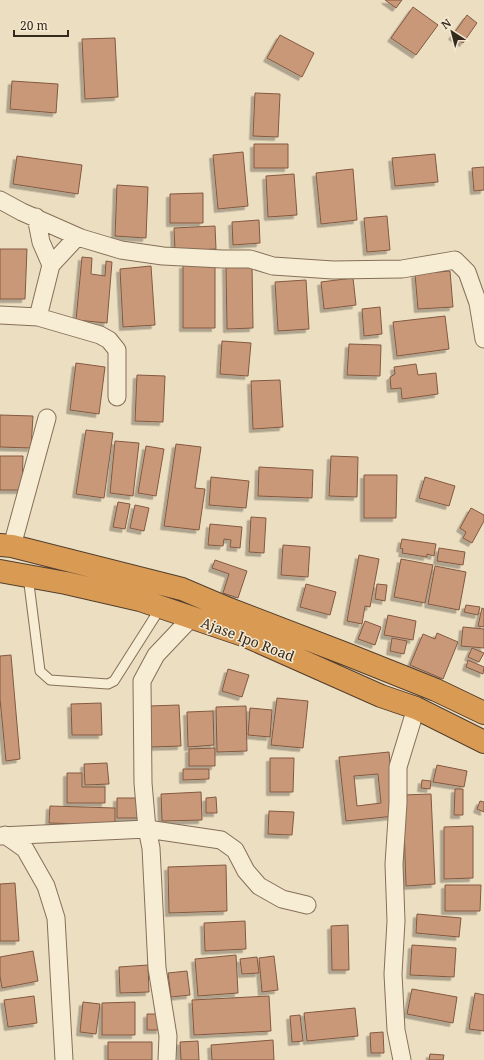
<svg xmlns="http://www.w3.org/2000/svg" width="484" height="1060" viewBox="0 0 484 1060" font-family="'Noto Serif',serif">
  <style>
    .building { fill: #c99878; stroke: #835940; fill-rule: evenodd; filter: url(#shadow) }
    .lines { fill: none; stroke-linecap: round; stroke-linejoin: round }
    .lane-casing { stroke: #856f59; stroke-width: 11 }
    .street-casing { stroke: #856f59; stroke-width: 19 }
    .highway-casing { stroke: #533e2e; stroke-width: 24 }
    .lane { stroke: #f7ecd4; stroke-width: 9 }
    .street { stroke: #f7ecd4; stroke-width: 17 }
    .highway { stroke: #d99b54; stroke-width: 22 }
    .labels { text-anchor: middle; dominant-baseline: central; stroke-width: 3; stroke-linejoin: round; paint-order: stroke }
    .street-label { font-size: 14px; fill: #35281d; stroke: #f4e9d0 }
  </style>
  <defs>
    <filter id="shadow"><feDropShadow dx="-3.5" dy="3.5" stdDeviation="0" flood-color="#0004"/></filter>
  </defs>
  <rect width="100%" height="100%" fill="#ecdec1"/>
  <!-- building -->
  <path class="building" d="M385 0H402L396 8Z
    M413 7 438 25 416 55 391 38Z
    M467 15 477 23 463 43 452 36Z
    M280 35 314 53 302 77 267 58Z
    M115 38 118 97 85 99 82 39Z
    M12 81 58 84 56 113 10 109Z
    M255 93 280 94 278 137 253 136Z
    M254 144H288V168H254Z
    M243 152 248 206 218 209 213 155Z
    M435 154 438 182 395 186 392 158Z
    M17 156 82 165 78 194 13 184Z
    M484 167V190L474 191 472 168Z
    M353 169 357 220 321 224 316 173Z
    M294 174 297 215 268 217 266 176Z
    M117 185 148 187 146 238 115 236Z
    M203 193V223H170V194Z
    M387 216 390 250 367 252 364 218Z
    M259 220 260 243 233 245 232 222Z
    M215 226 216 249 175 251 174 228Z
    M0 249H27L25 299H0Z
    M82 257 92 258 91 274 105 276 106 261 112 262 107 323 76 320Z
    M215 264V328H183V265Z
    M252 265 253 328 227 329 226 266Z
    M151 266 155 325 123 327 120 269Z
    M450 271 453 307 418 309 415 274Z
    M353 278 356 305 324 309 321 282Z
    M306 280 309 329 278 331 275 282Z
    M380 307 382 334 364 336 362 309Z
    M445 316 449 349 397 356 393 322Z
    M222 341 251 343 248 376 220 374Z
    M349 344 381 345 380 376 347 375Z
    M76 363 105 367 99 414 70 410Z
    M416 364 418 375 436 373 438 394 402 399 401 388 391 389 390 377 395 374 394 367Z
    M137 375 165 376 163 422 135 421Z
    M280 380 283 427 253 429 251 381Z
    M0 415 33 416 31 448 0 447Z
    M86 430 113 433 104 498 76 494Z
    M115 441 139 443 133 496 110 493Z
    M176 444 201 447 195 488 205 489 199 530 164 526Z
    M146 446 164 449 156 496 138 493Z
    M0 456H23L22 490H0Z
    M331 456 358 457 357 497 329 496Z
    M259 467 313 470 312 498 258 496Z
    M364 475H397L396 518H364Z
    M211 477 249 481 246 508 209 505Z
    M425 477 455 486 449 506 419 498Z
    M118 502 130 504 125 529 113 527Z
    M135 505 149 508 144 531 130 528Z
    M471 508 484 515V521L472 543 463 538 466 532 460 528Z
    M251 517 266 518 264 553 249 552Z
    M210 524 242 527 240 548 230 547 231 540 224 539 223 546 208 545Z
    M402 539 436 544 434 556 427 554V557L402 553 403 549 400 548Z
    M283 545 310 547 308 577 281 575Z
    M439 548 465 552 463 565 437 561Z
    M359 555 379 559 370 607 365 606 362 624 347 621Z
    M401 559 433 565 425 603 394 597Z
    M215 560 247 571 238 598 223 593 229 574 212 568Z
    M435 566 466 572 459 610 428 604Z
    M306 584 336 592 330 615 300 607Z
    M377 584 387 585 385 601 375 599Z
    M466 605 480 607 478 615 464 612Z
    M482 608 484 609V627L478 626Z
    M388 615 416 621 413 640 384 635Z
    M365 621 381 627 375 645 358 639Z
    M463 627 484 629V648L461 646Z
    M437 633 458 642 443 679 410 665 423 634 435 639Z
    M392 638 407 641 404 654 390 651Z
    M472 648 484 653 479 662 468 657Z
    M11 655 20 759 6 761 0 699V656Z
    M468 660 484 667 483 674 466 667Z
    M228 669 249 675 242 697 222 691Z
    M277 698 308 701 303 748 271 745Z
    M101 703 102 735H72L71 704Z
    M179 705 181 746 151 747 149 706Z
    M246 706 247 751 217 752 216 707Z
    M250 708 272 710 270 737 248 735Z
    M213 711 214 745 188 747 187 712Z
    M215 748V766H189V749Z
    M389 752 395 816 346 821 339 757ZM378 774 381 803 357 806 354 776Z
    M270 758H294L293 792H270Z
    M107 763 109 784 85 785 84 764Z
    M437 765 467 771 464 787 433 782Z
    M183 769H209V779L183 780Z
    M67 773H82V787H105V803H67Z
    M422 780 431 781 430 789 421 788Z
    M455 789H463V815H454Z
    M201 792 202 820 162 821 161 794Z
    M431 794 435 884 406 886 403 795Z
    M216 797 217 813H206V798Z
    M117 798H141V818H117Z
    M480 801 484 802V812L477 809Z
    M50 806 115 808V825L49 823Z
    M269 811 294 812 292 835 268 834Z
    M473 826V878L444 879V827Z
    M226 865 227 911 169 913 168 867Z
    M15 883 19 941H0V884Z
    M445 885H481L480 911H445Z
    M417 914 461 918 459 937 416 933Z
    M245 921 246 949 205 951 204 923Z
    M348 925 349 970H332L331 926Z
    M412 945 456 948 454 977 410 975Z
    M33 951 38 981 2 988 0 976V957Z
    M236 955 238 993 198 996 195 959Z
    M274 956 278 990 262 992 259 958Z
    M257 957 259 973 242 974 240 959Z
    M148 965 149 992 120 993 119 967Z
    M187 971 190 995 171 997 168 973Z
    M412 989 457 997 453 1023 407 1014Z
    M475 993 484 995V1031L469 1029Z
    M34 996 37 1023 8 1027 4 1000Z
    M269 996 271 1031 194 1035 192 1000Z
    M83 1002 100 1004 96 1034 80 1032Z
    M135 1002V1035H102V1003Z
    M355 1008 358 1036 307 1041 304 1013Z
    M147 1014H159L160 1030H147Z
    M300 1015 303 1041 292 1042 290 1016Z
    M383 1032 384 1053H371L370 1033Z
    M273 1040 274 1060H212L211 1045Z
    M198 1041 199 1060H181L180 1042Z
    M108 1042H152V1060H108Z
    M430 1054 444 1055 443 1060H429Z"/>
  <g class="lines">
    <defs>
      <path id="lane" d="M28 576 40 671 50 680 108 684 114 681 161 607"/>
      <path id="street" d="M0 200 22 212 81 238 121 250 163 256 222 259H250L273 266 333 270 402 269 455 260 467 272 478 303 484 339
        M36 217 41 242 51 265 38 317
        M51 265 77 237
        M0 315 38 317 100 335 109 340 117 350V397
        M12 546 47 418
        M5 835 25 849 46 886 56 918 64 1060
        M0 836 147 829 221 840 235 850 246 871 259 886 282 899 307 905
        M167 1060 168 1036 157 968 151 848 147 829 143 783 142 681 156 655 192 617
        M402 1060 396 1030 393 974 396 921 394 864 398 803V767L416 708"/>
      <path id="highway" d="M0 545 12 546 182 589 229 609 346 654 436 690 484 713
        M0 571 66 583 140 600 246 636 381 696 416 708 484 742"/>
    </defs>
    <!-- lane casing -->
    <use href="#lane" class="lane-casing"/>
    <!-- street casing -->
    <use href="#street" class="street-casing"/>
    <!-- highway casing -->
    <use href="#highway" class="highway-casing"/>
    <!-- lane -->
    <use href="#lane" class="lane"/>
    <!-- street -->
    <use href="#street" class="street"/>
    <!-- highway -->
    <use href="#highway" class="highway"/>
  </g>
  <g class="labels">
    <!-- street labels -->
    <g class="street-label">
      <text transform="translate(248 639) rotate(21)">Ajase Ipo Road</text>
    </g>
  </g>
  <!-- north arrow -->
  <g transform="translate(452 32) rotate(324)" stroke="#f4e9d0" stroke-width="3" paint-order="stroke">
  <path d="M0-3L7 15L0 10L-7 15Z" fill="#35281d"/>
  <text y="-6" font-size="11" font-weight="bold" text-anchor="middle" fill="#35281d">N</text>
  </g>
  <!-- scale -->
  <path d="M14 30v6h54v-6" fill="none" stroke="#35281d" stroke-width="2"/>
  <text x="20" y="30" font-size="12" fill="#35281d" stroke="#f4e9d0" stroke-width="3" paint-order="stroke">20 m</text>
</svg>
